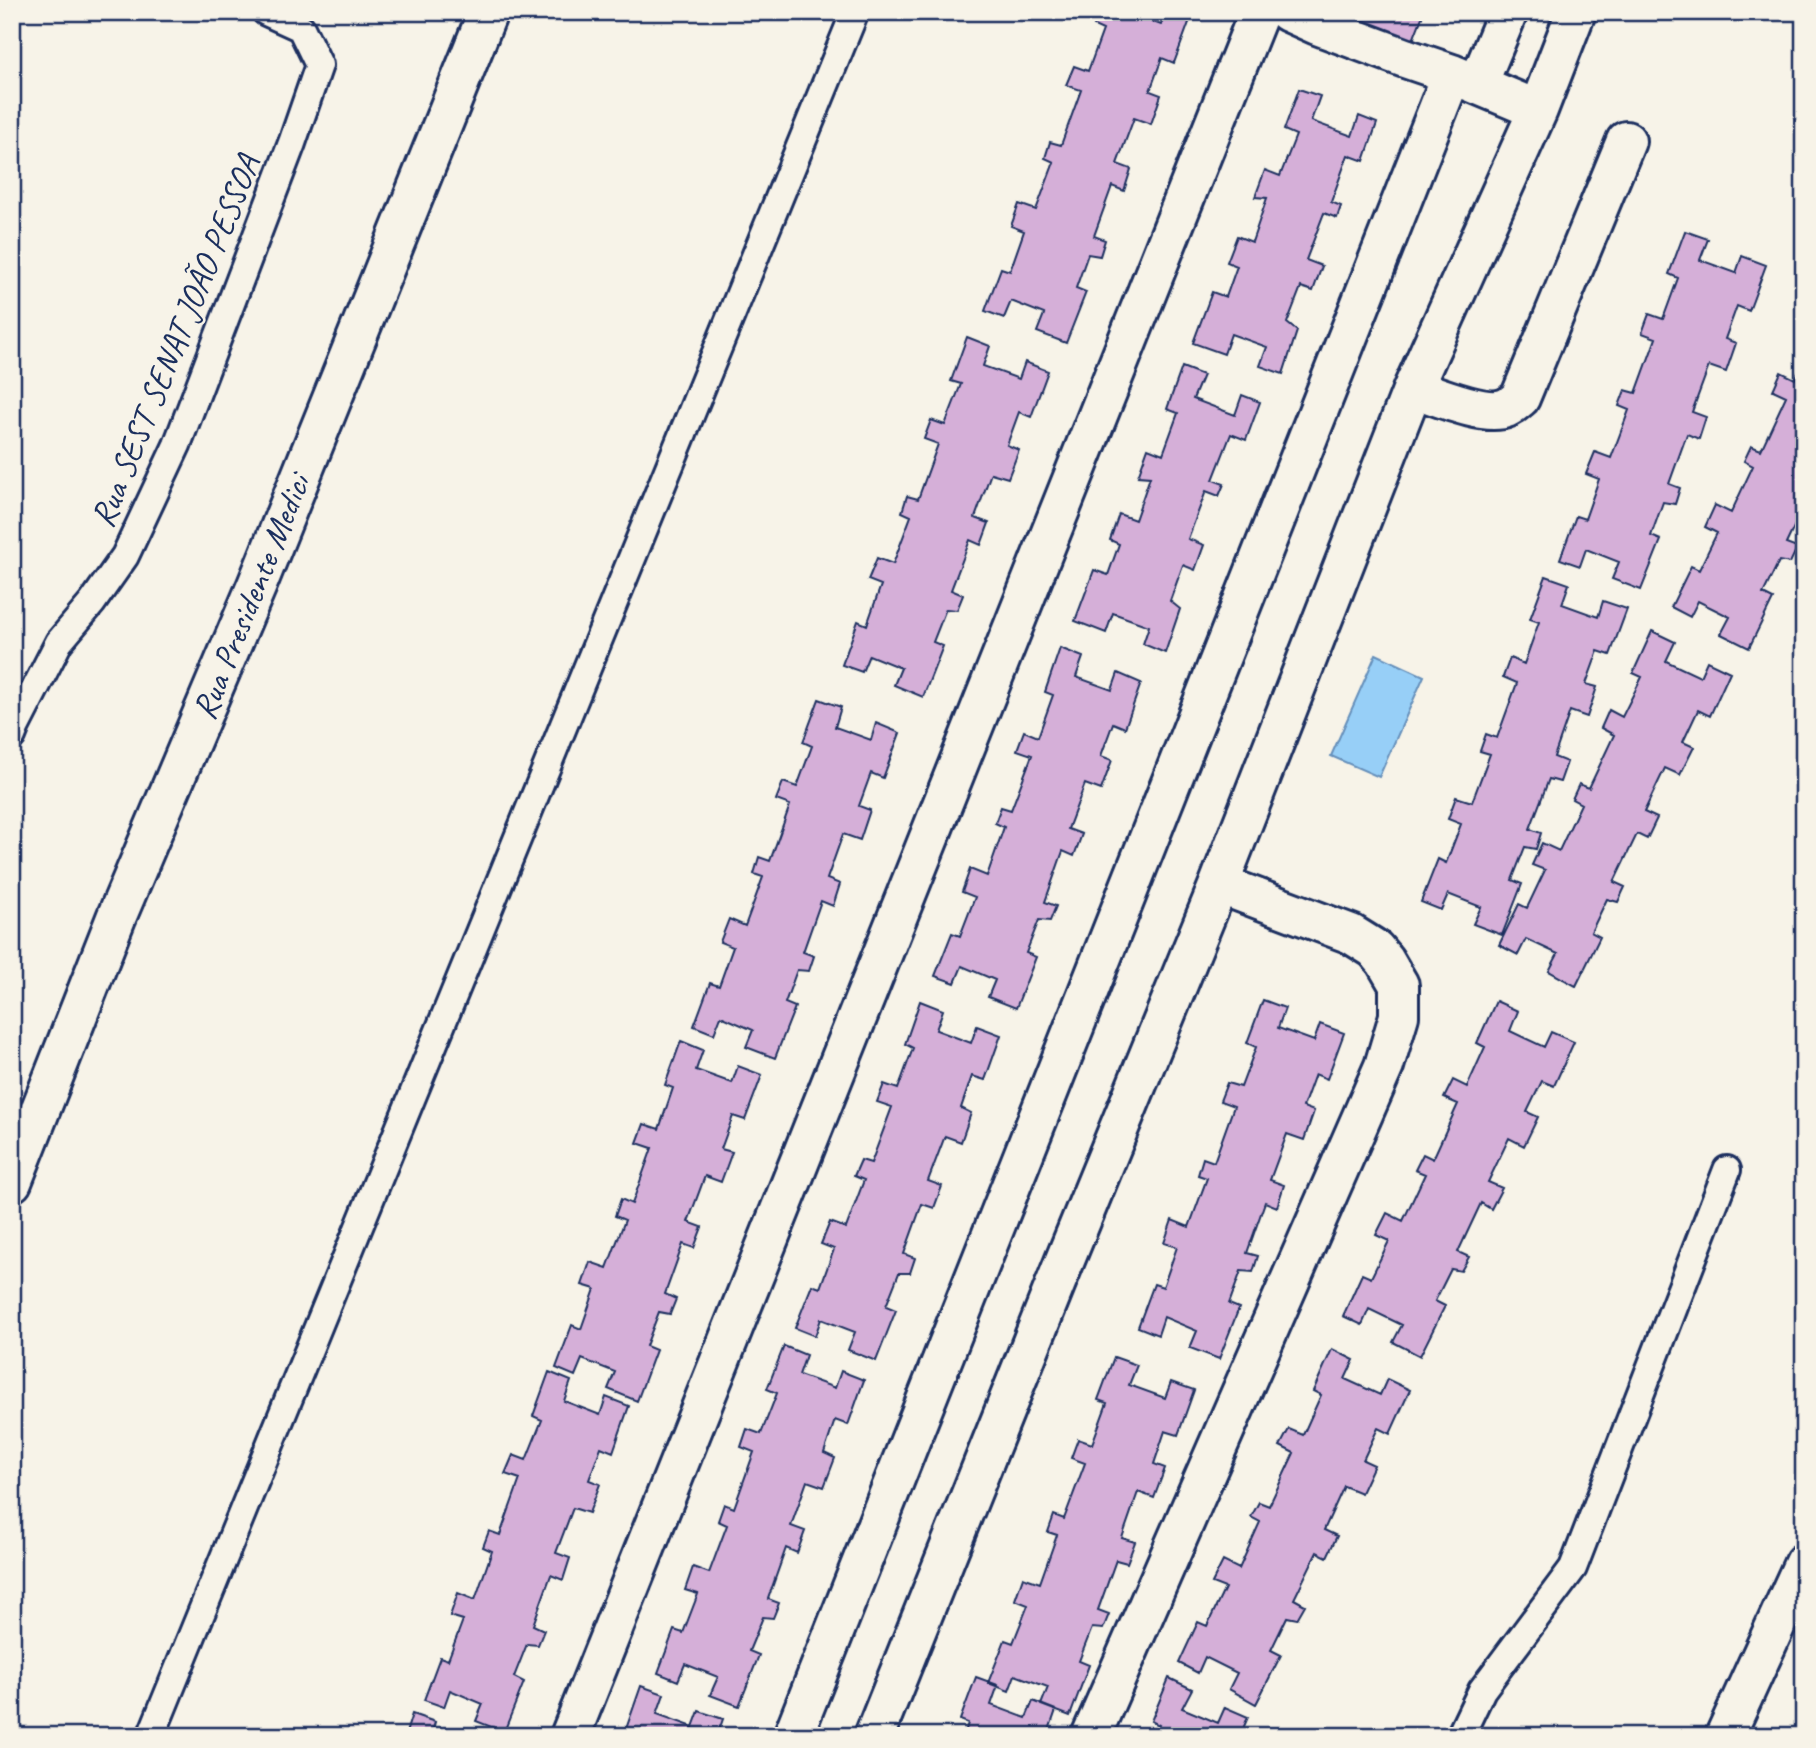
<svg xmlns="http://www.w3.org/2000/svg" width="1816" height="1748" viewBox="0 0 1816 1748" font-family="Caveat,sans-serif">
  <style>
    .water { fill: #97cff7; stroke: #658fba; stroke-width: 2 }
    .building { fill: #d5afd8; stroke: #1b2f5e; stroke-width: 2 }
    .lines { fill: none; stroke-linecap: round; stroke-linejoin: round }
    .lane-casing { stroke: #1b2f5e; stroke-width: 32 }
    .street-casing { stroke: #1b2f5e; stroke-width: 44 }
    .lane { stroke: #f7f3e8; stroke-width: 26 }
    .street { stroke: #f7f3e8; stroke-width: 38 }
    .labels { text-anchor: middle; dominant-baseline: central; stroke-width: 5; stroke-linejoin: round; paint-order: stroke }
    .street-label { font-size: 35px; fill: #1b2f5e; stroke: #f7f3e8 }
  </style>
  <rect width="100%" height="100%" fill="#f7f3e8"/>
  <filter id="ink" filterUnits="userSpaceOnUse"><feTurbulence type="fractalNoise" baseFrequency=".0143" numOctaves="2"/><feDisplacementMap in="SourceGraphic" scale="14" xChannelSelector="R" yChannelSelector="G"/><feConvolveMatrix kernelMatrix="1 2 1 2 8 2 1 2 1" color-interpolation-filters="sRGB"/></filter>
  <g filter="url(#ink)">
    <!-- water -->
    <path class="water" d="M1376 654 1424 676 1379 777 1331 756Z"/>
    <!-- building -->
    <path class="building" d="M1099 12H1127L1161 25 1166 12H1178L1191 17 1174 63 1162 58 1150 91 1161 95 1151 124 1134 118 1117 164 1131 169 1124 191 1112 186 1094 236 1105 240 1100 256 1088 254 1076 288 1086 292 1066 343 1037 332 1044 314 1011 301 1004 318 985 311 1001 268 1010 271 1024 231 1011 226 1019 204 1036 210 1054 162 1045 158 1050 142 1061 145 1081 90 1066 85 1074 66 1088 71 1103 30 1094 26Z
      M1330 12H1424L1406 58 1377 47 1385 30 1352 16 1345 33Z
      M1299 89 1320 96 1311 121 1352 136 1359 116 1377 123 1364 161 1348 155 1331 202 1341 206 1337 218 1324 213 1306 260 1322 266 1313 291 1301 287 1287 323 1297 331 1283 374 1260 366 1267 347 1231 334 1224 354 1193 343 1212 292 1226 297 1237 266 1227 262 1237 236 1252 242 1267 198 1255 197 1265 170 1280 176 1296 135 1284 130Z
      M1685 231 1708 239 1700 260 1736 273 1742 256 1766 265 1749 311 1737 306 1725 339 1736 343 1726 372 1709 366 1692 412 1706 417 1699 439 1687 434 1669 484 1680 488 1675 504 1663 502 1651 536 1661 540 1641 590 1612 579 1619 562 1586 549 1580 566 1560 559 1576 516 1585 519 1599 479 1586 474 1595 452 1611 458 1629 410 1619 406 1625 390 1636 393 1656 338 1642 333 1649 314 1663 319 1678 278 1669 274Z
      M967 337 990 346 983 366 1019 379 1025 362 1048 371 1031 417 1019 412 1007 445 1019 450 1008 478 991 473 975 518 989 523 981 545 970 540 951 590 963 595 957 610 946 609 933 642 943 646 923 697 894 685 901 668 869 655 862 672 842 665 858 621 867 625 881 585 868 580 877 558 893 564 911 516 902 512 907 496 918 499 938 444 924 439 931 420 945 425 961 384 951 381Z
      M1804 361V506L1786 544 1797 548 1790 563 1779 561 1763 594 1773 599 1749 648 1721 634 1730 617 1698 601 1690 617 1671 607 1691 566 1699 570 1717 533 1705 527 1715 505 1731 513 1753 466 1744 461 1751 446 1761 450 1786 396 1773 390 1781 372 1795 379Z
      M1182 367 1203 375 1193 399 1235 415 1242 395 1260 402 1246 440 1231 434 1213 480 1224 484 1219 496 1206 491 1188 539 1204 545 1195 570 1183 565 1170 601 1180 609 1165 653 1143 644 1149 626 1113 613 1106 633 1075 621 1094 570 1108 575 1119 544 1110 540 1119 514 1135 520 1150 477 1138 476 1148 448 1163 454 1178 413 1167 409Z
      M1546 576 1569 584 1562 604 1598 617 1603 601 1627 609 1610 655 1598 651 1586 684 1597 687 1587 717 1570 711 1554 757 1567 762 1560 782 1549 779 1530 829 1541 833 1536 849 1525 847 1512 880 1522 884 1502 935 1473 924 1481 907 1448 894 1441 910 1421 902 1438 859 1446 863 1461 824 1448 819 1456 797 1472 802 1490 754 1480 751 1486 734 1497 738 1517 683 1503 677 1510 658 1524 664 1539 622 1530 619Z
      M1652 631 1675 642 1666 661 1700 677 1707 661 1730 672 1710 716 1698 710 1683 742 1694 747 1680 775 1665 768 1644 812 1657 818 1647 839 1637 834 1614 882 1625 887 1618 902 1607 899 1591 932 1600 937 1576 986 1549 971 1558 954 1526 939 1518 955 1499 945 1519 904 1527 908 1545 870 1532 865 1542 843 1559 851 1581 804 1572 799 1579 784 1589 788 1614 735 1601 728 1609 710 1622 717 1642 677 1633 673Z
      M1060 648 1083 657 1076 677 1112 690 1118 673 1141 683 1125 728 1113 723 1101 756 1112 760 1101 790 1085 784 1068 829 1082 834 1074 856 1063 851 1045 902 1056 906 1050 921 1039 920 1026 953 1036 957 1016 1008 988 997 995 980 962 966 955 983 935 976 952 933 960 936 975 897 962 892 970 869 987 876 1004 827 995 823 1001 807 1011 810 1032 755 1017 750 1024 731 1038 737 1053 695 1045 692Z
      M819 699 841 707 835 727 871 740 876 723 900 733 883 778 871 773 859 806 870 810 860 840 843 834 827 879 840 884 833 906 821 901 803 952 814 956 809 971 797 970 785 1003 795 1007 775 1058 746 1047 753 1030 721 1016 714 1034 694 1026 710 983 719 986 733 947 720 942 729 919 745 926 763 877 754 874 759 857 770 861 790 805 776 800 783 782 797 787 812 746 803 742Z
      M1263 1000 1285 1008 1278 1028 1314 1041 1320 1024 1344 1033 1327 1079 1315 1074 1303 1107 1314 1111 1304 1140 1287 1134 1270 1180 1284 1185 1277 1207 1265 1202 1247 1253 1258 1256 1253 1272 1241 1271 1229 1304 1239 1308 1219 1359 1190 1348 1197 1331 1164 1317 1158 1335 1138 1327 1154 1284 1163 1287 1177 1247 1164 1243 1172 1220 1189 1227 1207 1178 1198 1175 1203 1158 1214 1162 1234 1106 1220 1101 1227 1083 1241 1087 1256 1047 1247 1043Z
      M920 1001 943 1010 936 1030 971 1043 977 1026 1001 1035 985 1080 972 1076 961 1108 971 1113 961 1142 945 1136 928 1181 942 1186 934 1208 922 1204 904 1254 915 1258 910 1273H899L886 1306 896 1310 876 1361 848 1350 855 1332 821 1319 815 1336 795 1328 812 1285 820 1288 834 1249 821 1244 830 1222 846 1228 864 1180 854 1176 861 1160 871 1163 892 1107 877 1102 884 1084 898 1089 913 1048 905 1044Z
      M1496 1001 1518 1011 1510 1031 1544 1047 1551 1032 1574 1042 1554 1086 1542 1081 1527 1112 1538 1117 1524 1146 1509 1138 1488 1182 1502 1188 1491 1209 1481 1203 1458 1252 1469 1257 1461 1271 1451 1269 1435 1301 1445 1306 1420 1356 1393 1342 1402 1325 1369 1309 1362 1325 1343 1316 1362 1274 1371 1278 1389 1241 1376 1235 1387 1213 1403 1221 1425 1174 1415 1170 1423 1154 1433 1159 1458 1104 1444 1098 1453 1080 1467 1087 1485 1047 1477 1043Z
      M681 1041 703 1050 696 1070 732 1083 738 1066 762 1075 745 1120 733 1116 721 1149 732 1152 721 1182 705 1176 688 1222 702 1227 694 1248 683 1244 665 1294 676 1299 670 1314 659 1312 646 1346 656 1350 637 1401 608 1389 615 1372 582 1359 575 1376 556 1368 572 1325 581 1329 595 1289 582 1285 590 1262 607 1268 625 1220 615 1216 621 1199 632 1204 652 1148 637 1143 644 1124 659 1129 673 1088 665 1085Z
      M784 1346 806 1355 799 1375 835 1388 841 1371 864 1380 848 1425 835 1420 824 1453 835 1458 824 1487 807 1481 791 1526 805 1531 797 1553 786 1548 768 1599 779 1603 773 1618 763 1617 749 1651 759 1655 739 1706 710 1695 718 1677 685 1664 678 1681 658 1673 674 1630 683 1633 698 1594 685 1590 693 1567 709 1573 727 1525 718 1521 724 1504 734 1508 754 1452 741 1447 747 1429 761 1434 777 1393 767 1389Z
      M1332 1349 1354 1360 1345 1379 1380 1395 1387 1379 1410 1390 1390 1434 1378 1428 1363 1460 1374 1465 1361 1493 1344 1486 1324 1530 1337 1536 1327 1557 1317 1552 1294 1599 1305 1605 1297 1619 1287 1617 1271 1650 1281 1655 1256 1704 1229 1689 1237 1673 1205 1657 1198 1673 1179 1663 1198 1622 1207 1626 1225 1588 1212 1583 1223 1561 1239 1569 1260 1522 1251 1517 1259 1502 1269 1506 1294 1453 1280 1446 1289 1429 1303 1435 1321 1395 1313 1391Z
      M1114 1357 1137 1365 1129 1385 1165 1398 1171 1382 1194 1390 1178 1435 1165 1431 1154 1464 1165 1468 1154 1498 1138 1492 1122 1538 1135 1542 1127 1563 1116 1560 1098 1610 1109 1614 1103 1629 1092 1628 1079 1661 1089 1665 1070 1716 1041 1705 1048 1687 1015 1675 1009 1691 988 1683 1005 1640 1013 1643 1028 1605 1015 1600 1023 1577 1040 1583 1057 1535 1048 1532 1054 1515 1064 1519 1085 1463 1071 1458 1078 1439 1092 1444 1107 1403 1098 1400Z
      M549 1372 571 1381 564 1401 600 1415 606 1397 629 1406 613 1452 601 1447 589 1480 600 1484 589 1513 573 1508 556 1553 570 1558 563 1580 551 1575 533 1625 544 1630 538 1645 527 1644 514 1677 524 1682 504 1732 476 1721 483 1704 450 1690 444 1707 424 1700 440 1657 448 1660 463 1620 450 1616 458 1593 475 1600 492 1551 483 1547 489 1531 500 1535 520 1479 505 1474 513 1455 526 1460 542 1420 533 1416Z
      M976 1677 998 1685 991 1705 1026 1718 1033 1701 1056 1710 1047 1736H964L968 1723 960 1720Z
      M1169 1678 1192 1689 1182 1708 1218 1723 1225 1707 1248 1717 1240 1736H1154L1159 1725 1151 1721Z
      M641 1686 664 1694 657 1714 693 1727 699 1711 723 1719 717 1736H633L635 1732 626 1729Z
      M412 1714 435 1722 431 1736H405Z"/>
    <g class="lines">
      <defs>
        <path id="lane" d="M12 736 16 726 59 642 92 603 125 556 177 445 292 143 319 65 301 28 266 12
          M151 1736 855 12
          M1460 1736 1482 1690 1573 1568 1727 1170"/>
        <path id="street" d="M1288 12 1317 25 1405 58 1452 74 1538 110
          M1478 84 1508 12
          M1413 388C1435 395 1485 417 1506 408 1511 406 1516 401 1520 398L1626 141
          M12 1182 116 918 257 585 488 12
          M570 1736 1259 12
          M793 1736 1452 74
          M874 1736 1065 1260 1219 884 1413 388 1538 110 1576 12
          M1091 1736 1384 1066 1399 1016V985L1385 961 1375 949 1351 934 1219 884
          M1725 1736 1804 1563"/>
      </defs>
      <!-- lane casing -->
      <use href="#lane" class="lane-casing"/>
      <!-- street casing -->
      <use href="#street" class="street-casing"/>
      <!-- lane -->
      <use href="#lane" class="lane"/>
      <!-- street -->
      <use href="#street" class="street"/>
    </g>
  </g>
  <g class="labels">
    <!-- street labels -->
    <g class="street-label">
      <text transform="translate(175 341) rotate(-68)">Rua SEST SENAT JOÃO PESSOA</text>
      <text transform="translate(251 597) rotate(-68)">Rua Presidente Medici</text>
    </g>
  </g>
  <!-- margin -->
  <rect width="1816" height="1748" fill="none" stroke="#f7f3e8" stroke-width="42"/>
  <rect x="21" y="21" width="1774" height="1706" fill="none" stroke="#1b2f5e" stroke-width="2.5" filter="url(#ink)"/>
</svg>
